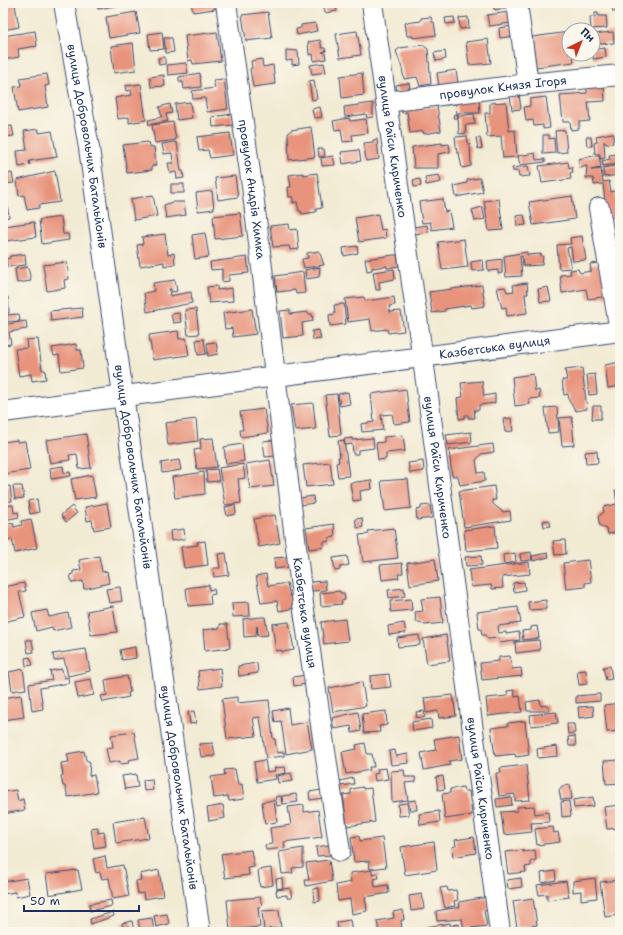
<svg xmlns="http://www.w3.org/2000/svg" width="623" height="935" viewBox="0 0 623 935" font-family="'Shantell Sans',sans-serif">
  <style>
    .building { fill: #e8937c }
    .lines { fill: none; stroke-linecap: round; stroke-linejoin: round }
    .minor-casing { stroke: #3b4b70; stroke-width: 22 }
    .minor { stroke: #fff; stroke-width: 20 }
    .labels { text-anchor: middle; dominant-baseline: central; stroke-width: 4; stroke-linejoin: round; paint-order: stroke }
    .street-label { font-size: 12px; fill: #1b2f5e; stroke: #fbf7ec }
  </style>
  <rect width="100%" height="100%" fill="#fbf7ec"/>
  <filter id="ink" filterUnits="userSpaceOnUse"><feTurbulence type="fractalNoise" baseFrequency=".025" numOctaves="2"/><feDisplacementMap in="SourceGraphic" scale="8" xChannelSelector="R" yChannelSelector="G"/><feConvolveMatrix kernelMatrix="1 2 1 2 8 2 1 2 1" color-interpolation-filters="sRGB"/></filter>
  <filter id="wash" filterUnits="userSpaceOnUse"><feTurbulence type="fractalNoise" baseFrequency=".012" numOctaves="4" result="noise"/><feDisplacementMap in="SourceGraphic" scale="16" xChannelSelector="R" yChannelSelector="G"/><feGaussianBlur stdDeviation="0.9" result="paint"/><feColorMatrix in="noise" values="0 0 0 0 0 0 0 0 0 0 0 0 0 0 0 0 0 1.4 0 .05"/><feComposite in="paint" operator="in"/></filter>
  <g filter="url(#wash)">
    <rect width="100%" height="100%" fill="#f2ebd4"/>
    <g id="blocks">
      <!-- building -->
      <path class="building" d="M3 3H22L15 5 19 27 3 30Z
        M96 3H126V4L98 9Z
        M191 3H214L215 9 193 12Z
        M323 3H346V4L336 5 337 11 325 13Z
        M482 3H506V5H504L505 8 495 10 492 4 483 5Z
        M612 3H620V15L619 11 613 12Z
        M136 12 140 33 109 38 106 17Z
        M268 12 272 38 246 41 242 15Z
        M510 12 511 23 489 26 487 15Z
        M595 13H598V16H606L607 28 591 29 590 17H595Z
        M431 17 432 22H434L436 35 413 38V36H407L405 23 421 21V18Z
        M454 17 455 23 446 24 445 18Z
        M468 17 469 28 460 29 459 18Z
        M315 23 317 31 297 35 296 29 301 28V25Z
        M513 26 515 36 500 38 499 28Z
        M35 31 37 46 18 49 19 57 3 60V36Z
        M357 31 361 55 340 58 336 34Z
        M162 32 164 49 150 50 148 34Z
        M217 32 221 61 193 64 192 60 188 61 185 36Z
        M569 32V54H573L574 62 536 67 532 37Z
        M613 32 614 43 594 44 593 34Z
        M164 38H172L174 52 166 53Z
        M488 39 491 63 469 65 466 42Z
        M320 40 322 48H325L326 51 322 52 325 53 326 59 314 61 313 54 309 55 308 42Z
        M133 43 136 70 114 73 111 46Z
        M423 45 428 49 431 84 420 86 417 77 404 79 402 68 396 51 400 48Z
        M596 47 597 49 605 48 606 57 593 59V48Z
        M286 50 298 51 299 64 292 65V60L286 61Z
        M445 51 446 59 436 61 434 53Z
        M165 57V64L159 65 158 58Z
        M262 59 263 67 273 65 275 84 253 87 250 69 252 68 251 61Z
        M186 63 188 73 168 75 167 65Z
        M324 63 326 72 312 74 310 65Z
        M456 70 458 83 439 86 437 73Z
        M200 73 201 87 184 89 183 82H179V77Z
        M362 73 364 95 342 98 340 76Z
        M47 74 49 85 45 86 48 107 18 112 14 87 22 86 20 78Z
        M164 75 165 86 151 87 150 77Z
        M224 79 228 109 207 112 205 98 193 99 192 91 215 88 213 80Z
        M314 80 317 99 312 100 309 81Z
        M409 83 410 90 397 92 396 85Z
        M141 84 146 120 129 123V117L118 119 115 98 132 95 131 90 126 91 125 86Z
        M604 85 605 101 588 102 590 121 579 122V129L571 130 570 122H563L560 95 587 93V87Z
        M519 94 521 109 512 110 510 95Z
        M546 97 550 128 543 129V125L534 126 533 120 526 121 524 107 530 106V99Z
        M479 98 480 113H458V118H453L454 114 457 115 456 104 446 105 445 101Z
        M190 102 192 118 177 120 175 104Z
        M506 102 509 131 515 130 517 157 503 158 501 136 487 137 485 113H490V103Z
        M373 103V117L367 118 366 114 345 117 344 107Z
        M413 103 414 109 437 106 441 131 424 134 423 131 410 133 407 112 402 113 401 105Z
        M170 104 172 113 166 114 168 121 149 125 148 120 162 117 159 107Z
        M320 107 322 117 314 118 312 109Z
        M232 114 233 125 213 127 212 117Z
        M474 114 475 124 465 125 466 133 459 134 458 116Z
        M349 118 350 121 366 119 368 133 352 135 353 141 343 142 341 129 335 130 333 121Z
        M173 122 176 140 155 143 152 125Z
        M12 126 14 136 3 137V127Z
        M311 127 315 157 289 160 288 134 291 130Z
        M39 129V133L52 131 57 157 29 161 30 165 19 167 17 151 27 150 24 131Z
        M565 130 567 152 557 153 555 131Z
        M230 133 233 155 210 158 208 150 199 151 197 137Z
        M612 133 614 134V140L612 141 613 143 606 144 604 141 605 158 600 159V154H595L594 143 597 142 596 136Z
        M543 135H549V139L554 138 555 153 543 154Z
        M467 136 468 144H470L471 166 462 168 459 153H457L455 137Z
        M586 137H591L592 146H587Z
        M476 138H480L482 148 478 149Z
        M377 139 379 159 366 161 364 143 373 142V140Z
        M148 142 149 147H154L156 165 152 166V170L127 173 123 145Z
        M174 142 177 143 181 171H183L184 178 177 179 176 172 170 173 168 163H173L172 153 164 154 162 144Z
        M442 143V145L449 144 450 152 438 154V168H414L412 147Z
        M318 149H324L325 156 319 157Z
        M359 150 361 161 343 164 341 152Z
        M535 153 536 160 545 159V162L520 165 518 156Z
        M619 154 620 164 603 166 602 161 610 159 609 155Z
        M599 155 601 168 591 170 601 169 603 182 609 181 611 192 615 191 616 200 620 199V216L607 218 603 184 594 185 593 178H586L587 166 580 168 578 159Z
        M333 156 335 165 322 166 321 158Z
        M568 162 569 168 572 167 573 172 570 173 571 179 542 183 539 166Z
        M620 165V175L604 177 603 168Z
        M528 166 530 176 519 177 518 171H513L512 168Z
        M55 171 60 202 39 205V208L27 210 24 195 19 196 17 180Z
        M12 173 14 183 3 184V175Z
        M303 173V175L317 173 322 208 316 209V212L302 214 301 211H299L297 202 293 203V197H289L288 187H291L289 175Z
        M439 175 441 182 426 185 425 177Z
        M235 176 238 197 218 200 215 178Z
        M480 178 483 192 456 197 454 186 467 183V180Z
        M420 179 421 186 414 187 413 180Z
        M171 184H184V193H171Z
        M212 191 214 209 198 211 196 193Z
        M153 195 157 216 134 220 131 199Z
        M572 196 575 219 533 225 529 202Z
        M6 199 9 217 5 218 6 223 3 224V200Z
        M443 199 445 212 449 211 452 227 432 230 430 222 422 223 419 202Z
        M499 199 503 230 489 231 484 201Z
        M172 202H184L186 215 166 218 164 205Z
        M482 207 485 219 475 221 472 210Z
        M240 213 243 236 215 239 213 216Z
        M378 214 381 230 385 229 386 238 359 242 355 218Z
        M524 215 526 225 517 226 516 216Z
        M61 217 63 234H68L69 240 42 244 39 220Z
        M34 222 36 237 6 241 4 226Z
        M289 224 290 230 297 229 299 249 290 250 289 246 273 247 270 226Z
        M427 225 428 232 415 234 414 227Z
        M205 233 209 257 195 259 192 235Z
        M165 234 168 255 174 253 175 264 164 266V262L140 266 137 245 143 244 142 237Z
        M582 236 586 260 573 261 571 247 567 248 571 268 559 269 557 245 571 244 570 238Z
        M464 239 468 267 442 270 438 242Z
        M620 239V259L614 260 612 240Z
        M357 246 358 253 344 256 343 248Z
        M319 251 324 265 304 268 302 259 308 258 307 253Z
        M527 252V255L541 254V256H543L542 265 523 266 522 256H520L522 276 506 277 504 256Z
        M25 254 26 265 7 267 6 259 10 258V256Z
        M394 255H397L399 266 387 268V266L372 268V270L367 271 365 259Z
        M247 257 249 273 229 275V281L222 282V269L211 270 210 262Z
        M502 259V273L498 274V270L488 271 487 261Z
        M483 260 484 270 472 271 471 262Z
        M67 262 69 279 64 280 65 288 47 291 43 265Z
        M600 263 609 296 588 299 586 289 562 293 560 275 571 274 570 270 578 269 580 273 591 271 590 264Z
        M28 267 31 281 17 283 15 269Z
        M320 267 319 277 306 279 305 270Z
        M394 269 395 279 379 282 380 290H376L373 272Z
        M303 272 305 293 296 294 295 290 277 292 275 276Z
        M175 280 177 291 171 292V289H169L170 296 191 292 192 303 147 312 144 293 154 291 153 283Z
        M527 283 528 294H525L527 313 507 316 506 307 502 308 497 288 505 287 507 292 514 291 513 285Z
        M482 285 485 306 472 308 471 305 445 309V311L432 313 429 292Z
        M217 286V290L232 288 233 301 209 303 207 287Z
        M548 287 551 301 540 302 538 289Z
        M3 297H8L9 313 3 314Z
        M364 297 365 301 394 297 395 305 389 306 390 312 401 311 404 331 388 333 387 329 372 331 370 319 348 322 345 299Z
        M344 304 346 324 330 326 329 315 335 314 334 305Z
        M82 308 83 317 51 321 50 311Z
        M196 309 199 334 188 335 185 310Z
        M252 309 256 334 233 337 232 328 225 329 223 313Z
        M290 310V314L307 312 308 314H312L313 321 302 323 303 336 283 338 280 311Z
        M179 313 181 322 173 323 171 314Z
        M19 314 20 321 7 322V315Z
        M26 321 27 329 9 332 11 344 3 345V325Z
        M319 330 321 339 313 340 312 331Z
        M178 331 179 339 186 338 189 355 153 360 149 335Z
        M38 339 42 370H45L46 379 32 381 31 374 19 376 15 349 27 348 26 340Z
        M204 339 206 354 198 355 196 340Z
        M216 342 218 354 208 356 207 343Z
        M76 344 77 350H81L83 368 61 371 59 355 54 356 52 348Z
        M620 362V386L608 388 605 365Z
        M582 368 587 409 576 411 569 401 568 394 564 395 562 380H567L565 370Z
        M533 374 535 391 539 390 540 398 529 399 530 404 515 406 512 377Z
        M595 374 597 394 589 395 587 375Z
        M482 381 484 396 495 394V403L479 405V410H474L475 418H468V415H465V418L459 419 457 398 463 397 461 383Z
        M406 389 410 422 394 424 392 414 381 415 383 430 362 432 361 424 374 422 371 394Z
        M348 392 350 404 340 406 338 394Z
        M337 394 341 435 330 436 325 395Z
        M313 403 316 429 295 431 291 405Z
        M593 406H601V419H592Z
        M557 407 559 432 548 433 545 408Z
        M264 409 268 433 241 437 240 430H243L240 412Z
        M572 417 574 445 562 446 559 418Z
        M511 418 513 431 505 432 503 419Z
        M196 419 198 441 168 445 165 423Z
        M471 432 472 442 448 445 446 435Z
        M86 434 91 468 79 469 77 454 69 455 70 460 50 463 46 440Z
        M403 435 405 451 386 453V459L378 460 376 443 384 442V437Z
        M213 438 217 467 197 469 194 450 201 449 200 439Z
        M352 438V440L373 438 374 448 358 450V454H353L352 444 345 445 344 439Z
        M17 440V442L25 441 30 470 3 474V442Z
        M273 440 275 456 265 457 263 441Z
        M344 440 349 476 338 477 336 463 339 462 338 457H340L338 441Z
        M242 444 244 461 226 464 224 447Z
        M493 444 494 452 481 454 476 460 478 473 484 472 485 481 460 485 458 476H452L449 450Z
        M597 451 598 463 586 464 585 452Z
        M179 460 181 470 162 473 161 463Z
        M270 460 274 486 250 489 246 464Z
        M423 461 424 471 410 473 408 463Z
        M330 462 333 484 306 487 303 465Z
        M243 464 245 478 238 479 241 503 225 505 219 468Z
        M63 466 64 473 70 472 71 476 51 479 50 468Z
        M217 469 219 481 207 482 206 470Z
        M204 472 205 494 175 498 172 477Z
        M92 475 96 497 75 500 71 479Z
        M408 479 411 508 385 511 381 481Z
        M371 480 372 489 360 491 361 500 353 501 350 483Z
        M10 486 12 501 3 502V487Z
        M13 486H22L24 498 15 499Z
        M494 486 496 500H492L493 504 503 512 510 511 511 520 464 527 459 491Z
        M615 490H620V532L608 534 607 529 600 526 598 517 604 512 603 507 617 504Z
        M313 496 314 503 301 505 300 498Z
        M37 499 39 512 30 514 28 501Z
        M107 503 111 527 94 530 92 520 87 521 85 507Z
        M13 505 14 513 18 512 19 517 5 520 3 506Z
        M235 505 236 514 227 516 225 507Z
        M430 505 432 518 417 520 416 510 421 509V506Z
        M72 506 77 513 66 522 61 515Z
        M275 515 280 543 259 547 254 519Z
        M362 518 363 527 357 528 355 519Z
        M31 519 37 548 15 553 12 539 6 540 3 525 13 523 14 527 22 525 21 521Z
        M549 520 551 526 544 527 543 521Z
        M334 524 335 537 329 538V541L324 542V547L309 549 306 528Z
        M495 526 497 548 466 551 464 530Z
        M394 528 398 558 363 562 359 535 369 534 368 531Z
        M184 529 185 539 171 541 170 531Z
        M565 540 566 554 555 555 553 541Z
        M205 541 208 565 184 568 181 547 198 545 197 542Z
        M531 552 532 560 521 561 520 554Z
        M226 553 229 575 214 577 213 568H220L218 554Z
        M515 553 516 562 504 564 503 555Z
        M548 553 549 557 533 561 532 556Z
        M99 556 102 572 107 571 109 583 84 589 83 581 72 583 70 575 73 574V571L81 570 79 560Z
        M347 556 349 565 340 567V570L335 571 333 558Z
        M481 556 482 565 466 566 465 557Z
        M288 557 289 567 275 569 274 558Z
        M435 559 438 581 410 585 407 563Z
        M588 560 591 582 585 583V587L566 589 563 563Z
        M529 562 530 574 502 577 503 588 492 589 491 585 471 587 469 570Z
        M402 563 403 573 398 574 399 578 382 580 380 565Z
        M266 574 268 586 287 583 290 596H293L295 608 279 611 277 601 261 603 256 576Z
        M325 581 326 590 312 591 311 582Z
        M524 582 525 590 514 592 513 583Z
        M24 583 26 591 19 592 25 617 3 622V587Z
        M209 585V590L214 589 215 594 210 595 211 604 188 606 186 588Z
        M120 587 122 601 109 603 106 589Z
        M404 588 405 596 389 598 388 590Z
        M340 591V593H344L345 600 341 601 342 604 321 606 320 593Z
        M440 597 443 623 425 625 420 622H416L415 612 423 611 421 599Z
        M411 599 412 610 391 612 390 601Z
        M546 600V609L529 610 528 602Z
        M249 602 250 616 233 617 232 603Z
        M113 606 117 632 91 635 87 611Z
        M518 607 521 623 498 626 499 633 506 632V634L519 632 520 640 500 643 499 638 488 639 485 635H482L481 629H479L477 612Z
        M47 610 49 617 68 613 71 627 53 631 52 627 36 631 32 613Z
        M261 617H265L268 635 258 636 257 626 256 636 244 637 243 619Z
        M345 619 348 641 324 644 321 622Z
        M289 622 294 650 282 652V650L276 651 272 624Z
        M404 623 406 633 389 635 388 626Z
        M220 624H227L230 648 205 651 203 630 220 628Z
        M537 626 539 638 523 640 522 631 531 630V627Z
        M419 635 420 645 398 647 397 638Z
        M446 635 450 661 427 664 423 639Z
        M26 640H32L34 652 28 653Z
        M539 640 540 650 516 653 515 642Z
        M135 647 136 658 122 660 120 650Z
        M86 649 90 671 68 676 64 659 54 661 53 654Z
        M510 656 512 669 521 668 522 676 482 680 480 663 499 661V657Z
        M30 657 33 665 26 666 25 658Z
        M257 663 258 673 239 676 238 666Z
        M610 666 612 679 606 680 603 667Z
        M220 668 222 686 200 689 198 671Z
        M23 669 26 689 12 691 9 672Z
        M62 669 64 678 68 677 69 683 40 688 43 709 32 711 29 684 52 680 50 671Z
        M586 670 587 684 579 685 577 671Z
        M389 674 391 687 371 689 370 676Z
        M306 675 307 684 294 686 293 677Z
        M127 676 130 692 128 693 129 697 103 702 101 696 107 695 105 680Z
        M91 679 94 695 78 698 75 682Z
        M362 682 366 706 333 712 329 688Z
        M514 690 515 697 520 696 522 712 488 716 486 698 508 696 507 691Z
        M600 694V701L576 703V696Z
        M21 695 24 717 3 720V698Z
        M453 695 456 716 439 718 438 711 426 713 424 698Z
        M237 697V703L269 700 273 739H275L277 753 284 752V756L266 758 260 717 253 718 256 736 227 739 222 699Z
        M540 700 541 706 548 705 549 711H527L526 702Z
        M620 703V731L607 732 604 705Z
        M593 706 594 716 579 718 578 707Z
        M288 708 290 725 307 722 312 749 286 754 281 721 275 722 273 711Z
        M194 711 196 723 190 724 188 712Z
        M386 711 387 725 379 726 380 732 364 733 362 714Z
        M424 711 425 717 417 718 416 712Z
        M358 712 361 731 352 733 351 726 334 729 332 718Z
        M556 712 558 723 531 726 530 715Z
        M431 719 432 728 413 731 412 722Z
        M525 721 529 755 516 757 515 754 495 756 491 728 508 726V723Z
        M567 724H574L575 733 568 734Z
        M134 732 139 758 128 760 129 763 120 764V761L109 763 106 748 113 747 111 735Z
        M459 735 462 759 449 761 450 765 424 770 421 753 436 750 434 739Z
        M575 736 576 746H569L568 737Z
        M213 743 215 756 201 757 199 744Z
        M365 743 367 754H372L374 767H369L370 770 346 774 342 752 357 749 356 745Z
        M557 746 558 756 538 758 537 749Z
        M395 750 396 756 408 754 409 763 391 765 389 751Z
        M84 751 86 760 90 762 89 776 94 775 97 792 68 797 65 786H63L61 776 63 775 61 763 69 762 67 754Z
        M265 760 267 772 275 771 274 768 285 767 286 773 275 775 276 779 257 782 254 762Z
        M620 760V783L606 784 604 761Z
        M526 765 530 800 515 801V794L499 796 496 773H501L500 768Z
        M386 768 388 779 375 781 374 774 378 773 377 769Z
        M235 769 238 785 242 784 244 799 229 801 228 796 214 798 211 777 225 775 224 770Z
        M404 770 405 777H415L416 782 405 783 408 800 392 802 391 771Z
        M291 773 293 781 278 783 277 776Z
        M136 774 138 787 125 789 122 776Z
        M443 776 445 789 438 790 436 777Z
        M353 778 354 784 341 786 340 781Z
        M152 779 153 790 144 791 143 780Z
        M570 785 572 799 561 800 559 790 562 786Z
        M363 787V789L371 788 375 822 347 826 343 795 351 794V789Z
        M463 787 464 791H469L472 815 445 819 442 794 450 793V789Z
        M16 790 18 801 23 799 25 810 3 814V792Z
        M322 790 323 798 310 800 309 792Z
        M296 794 298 802 283 804 282 796Z
        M281 796 282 805 277 806 275 797Z
        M511 797 512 805 497 807 496 799Z
        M593 797 594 806 574 808 573 800Z
        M274 800 277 822 265 824 262 802Z
        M416 800 417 810H410L408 801Z
        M569 801 571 816 562 817 561 802Z
        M407 803 409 815 399 816 398 804Z
        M223 805 225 818 209 821 207 808Z
        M304 805V812L318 810 322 837 284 842 285 848 266 850 265 845 272 844 270 828 291 825 288 807Z
        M620 805V828L607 829 604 807Z
        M534 806 535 814 548 812 549 822 531 823 532 832 504 835 501 812 517 811V807Z
        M439 811 440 822 420 825 419 814Z
        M145 817 149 838 116 843 113 822Z
        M98 827V833L104 832 106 846 94 848 91 828Z
        M553 827 554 833 558 832 560 842 537 845 535 829Z
        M359 836 360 841 382 838 386 867 370 869 369 861 354 862 351 837Z
        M474 837 476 853 453 857 452 847 456 846 455 840Z
        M434 842 437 870 405 875 401 847Z
        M329 845 331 855 317 856 316 847Z
        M303 848V867L292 868 293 873 282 874 279 852Z
        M251 850 254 867 248 868 249 875 225 878 221 854Z
        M523 850V852L535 850 536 860 531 861V866L525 867 526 872 508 874 505 852Z
        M105 856 107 868 123 865 129 896 113 899 109 878 102 879 100 872 96 873 93 859Z
        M329 860 332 881 306 886 305 880H309L306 863Z
        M271 868 273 885 260 887 258 870Z
        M78 870 82 889 49 895 46 874Z
        M159 870 163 896 144 899 143 893 138 894 136 881 141 880 140 874Z
        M372 870V875L378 874 379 878 374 879 375 887 388 885 389 893 365 897 367 911 352 914 350 899 338 901 336 885 351 882 350 873Z
        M555 871 556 880 542 883 541 873Z
        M27 878 30 894 16 897 15 892 3 894V882Z
        M282 878 283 888 277 889 276 879Z
        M521 878 522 887 508 889 507 880Z
        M595 878 597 898 581 900V891L573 892V881Z
        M620 880V915L605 917 600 882Z
        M566 881 569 897 547 900V894L539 895 537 885Z
        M447 887 448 891 456 890 458 900 454 901 455 906 445 908 440 888Z
        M290 888 292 898H287V895L277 896 276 890Z
        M319 888 320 901 314 902 313 889Z
        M422 894 424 909 411 911 409 896Z
        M260 897 262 906 258 907 260 927 230 930 227 900Z
        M487 897 489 910 484 911 487 926 464 929 462 919 437 921 436 911 460 907 459 902Z
        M533 898 537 925 517 928 513 901Z
        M111 900 112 906 90 911 89 904Z
        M279 910 281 928 268 929V932H246L264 930 262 911Z
        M403 910 404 920H401L402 932H379L377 921 394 918 393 912Z
        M113 912 114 916 91 924 90 919Z
        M167 914 169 924 156 927 154 916Z
        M152 918 154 932 140 930 138 920Z
        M350 920 352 932H322L338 929 337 922Z
        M132 921 134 932H124L122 923Z
        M450 923 451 932H428L427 927Z
        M459 924 460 932H454L453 925Z"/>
    </g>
  </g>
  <g filter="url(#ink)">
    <use href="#blocks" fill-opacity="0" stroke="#3b4b70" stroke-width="1"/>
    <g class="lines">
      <defs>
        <g id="minor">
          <path id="s1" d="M64 3 89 148 123 395 200 932"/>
          <path id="s2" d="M226 3 252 186 303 604 340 851"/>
          <path id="s3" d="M372 3 426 381 500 932"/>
          <path d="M517 3 528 84"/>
          <path id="s4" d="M386 102 528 84 620 75"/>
          <path d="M599 208 620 331"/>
          <path id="s5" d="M3 412 620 331"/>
        </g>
      </defs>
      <!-- minor casing -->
      <use href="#minor" class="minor-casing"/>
      <!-- minor -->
      <use href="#minor" class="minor"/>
    </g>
  </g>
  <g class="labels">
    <!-- street labels -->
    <g class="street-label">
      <text stroke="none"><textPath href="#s4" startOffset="118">провулок Князя Ігоря</textPath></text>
      <text stroke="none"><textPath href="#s3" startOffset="145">вулиця Раїси Кириченко</textPath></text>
      <text stroke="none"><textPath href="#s1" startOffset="145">вулиця Добровольчих Батальйонів</textPath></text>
      <text stroke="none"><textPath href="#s2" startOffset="188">провулок Андрія Химка</textPath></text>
      <text stroke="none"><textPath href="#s5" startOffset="496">Казбетська вулиця</textPath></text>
      <text stroke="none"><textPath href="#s1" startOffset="469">вулиця Добровольчих Батальйонів</textPath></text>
      <text stroke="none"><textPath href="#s3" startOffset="469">вулиця Раїси Кириченко</textPath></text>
      <text stroke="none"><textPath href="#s2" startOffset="615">Казбетська вулиця</textPath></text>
      <text stroke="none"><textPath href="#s1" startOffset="793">вулиця Добровольчих Батальйонів</textPath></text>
      <text stroke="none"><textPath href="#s3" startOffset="793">вулиця Раїси Кириченко</textPath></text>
    </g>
  </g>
  <!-- margin -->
  <rect width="623" height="935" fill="none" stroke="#fbf7ec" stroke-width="16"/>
  <!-- north arrow -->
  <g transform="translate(581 42) rotate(43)"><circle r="19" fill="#fbf7ec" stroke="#a1a7b3"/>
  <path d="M0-3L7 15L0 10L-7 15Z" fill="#c8321e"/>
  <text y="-6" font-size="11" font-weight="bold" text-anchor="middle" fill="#1b2f5e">Пн</text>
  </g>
  <!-- scale -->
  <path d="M24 905v6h115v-6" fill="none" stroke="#1b2f5e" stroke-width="2"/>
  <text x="30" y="905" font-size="12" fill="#1b2f5e" stroke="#fbf7ec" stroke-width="3" paint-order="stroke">50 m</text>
</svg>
